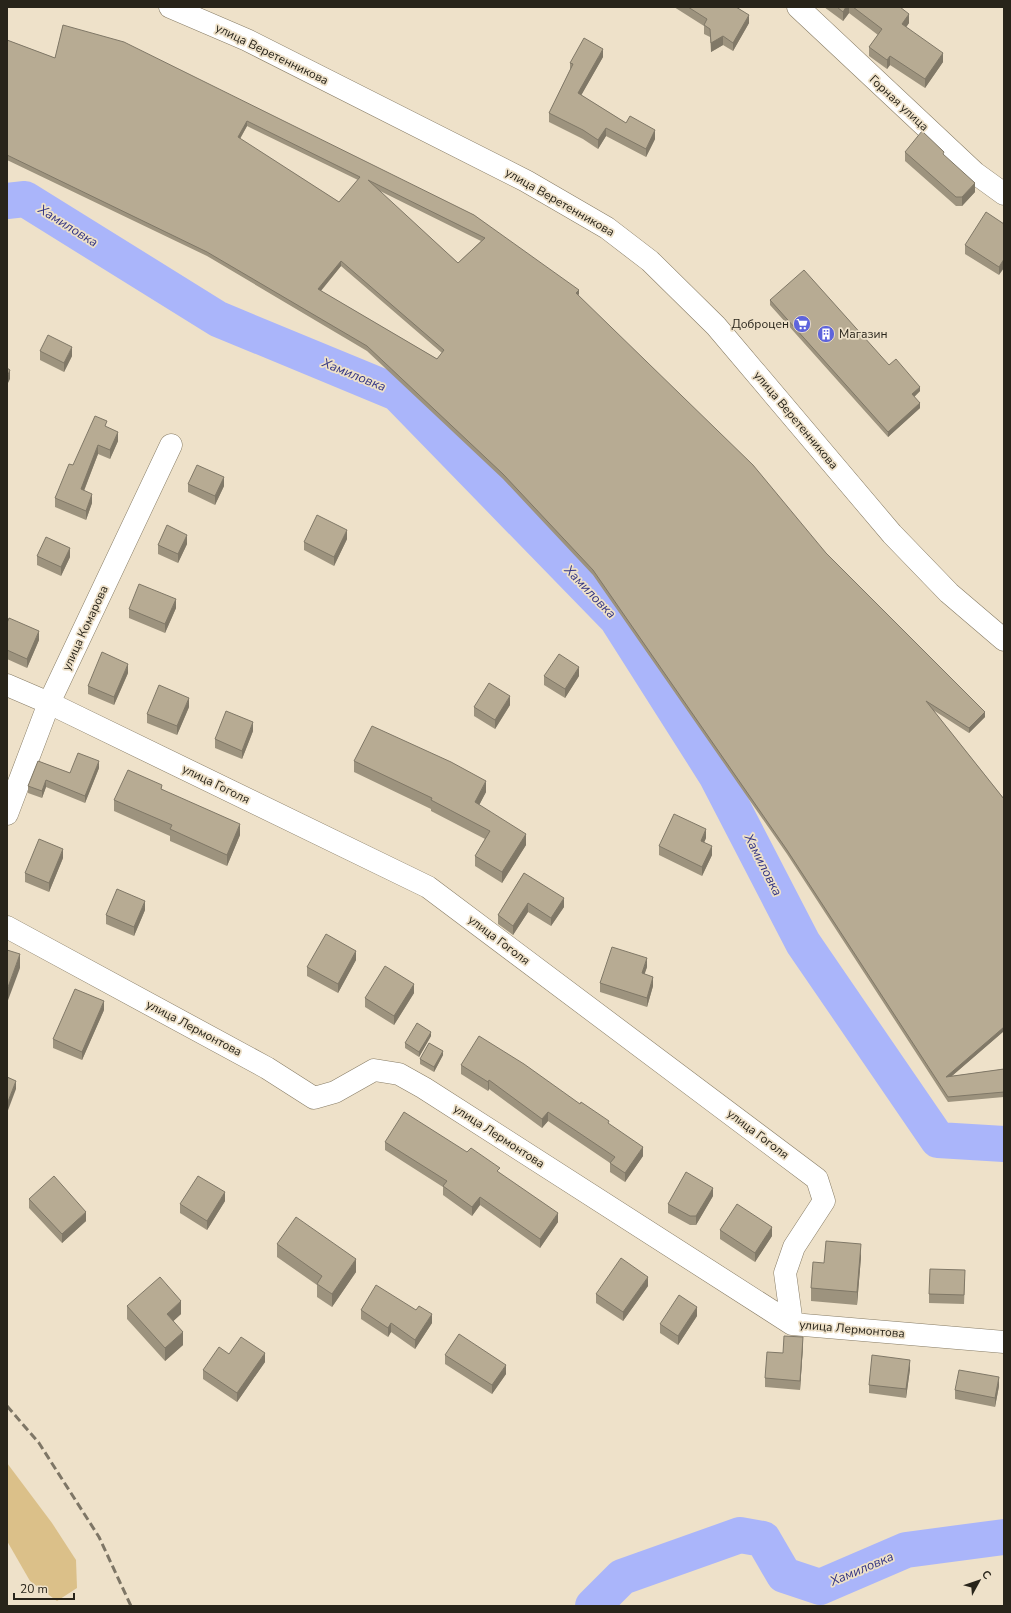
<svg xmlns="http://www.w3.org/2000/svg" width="1011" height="1613" viewBox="0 0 1011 1613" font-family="'Nunito Sans',sans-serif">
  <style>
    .green { fill: #dbc089 }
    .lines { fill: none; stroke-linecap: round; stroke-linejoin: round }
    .river { stroke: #aab5fa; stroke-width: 36 }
    .minor-casing { stroke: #877c65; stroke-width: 23 }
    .major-casing { stroke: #877c65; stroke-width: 23 }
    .minor { stroke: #fff; stroke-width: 22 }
    .major { stroke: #fff; stroke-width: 22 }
    .rail { stroke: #7e7666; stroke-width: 3; stroke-dasharray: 8 4; stroke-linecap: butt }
    .wall { fill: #9d937e; fill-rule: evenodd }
    .shaded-wall { fill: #807867 }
    .building { fill: #b7ab93; stroke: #807867; fill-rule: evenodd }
    .labels { text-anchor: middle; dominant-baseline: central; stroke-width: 3.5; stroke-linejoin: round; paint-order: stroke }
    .street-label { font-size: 12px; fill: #28241a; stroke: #eee1c9 }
    .poi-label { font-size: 12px; fill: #28241a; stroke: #eee1c9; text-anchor: end }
    .water-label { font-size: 13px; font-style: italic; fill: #323483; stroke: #eee1c9 }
  </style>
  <rect width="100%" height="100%" fill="#eee1c9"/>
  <!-- green -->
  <path class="green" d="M7 1463 52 1523 76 1560 77 1588 57 1601 30 1581 7 1541Z"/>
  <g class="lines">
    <!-- river -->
    <path class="river" d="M7 201 25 199 218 319 397 393 617 619 716 775 803 943 938 1140 1004 1144
      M593 1606 622 1577 740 1535 763 1539 784 1575 820 1587 906 1550 1004 1537"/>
    <defs>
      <path id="minor" d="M798 7 975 173 1004 194
        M7 685 49 703 428 887 817 1179 824 1201 794 1247 785 1273 792 1324
        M7 814 49 703 171 445
        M7 927 267 1068 314 1098 335 1092 374 1070 399 1074 424 1088 792 1324 1004 1342"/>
      <path id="major" d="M170 7 247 40 526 181 607 228 650 261 716 326 892 534 949 593 1004 640"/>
    </defs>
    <!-- minor casing -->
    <use href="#minor" class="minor-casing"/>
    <!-- major casing -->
    <use href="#major" class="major-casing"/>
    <!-- minor -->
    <use href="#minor" class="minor"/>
    <!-- major -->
    <use href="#major" class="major"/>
    <!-- rail -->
    <path class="rail" d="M7 1406 39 1443 99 1537 131 1606"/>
  </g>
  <!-- wall -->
  <path class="wall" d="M674 7H736L749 23 733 51 723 45 711 52 710 37 704 34V26Z
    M824 7H900L909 23 906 27 943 62 925 88 890 65 887 69 869 56V47L878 35 849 13 843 21Z
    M63 25 474 215 579 294 578 295 826 553 985 717 969 733 933 710 1004 799V1031L952 1076 1004 1069V1097L948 1102 787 854 593 575 503 479 367 351 207 256 7 160V40L55 58ZM247 126 358 180 339 202 240 139ZM378 190 481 241 458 263ZM341 266 442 353 437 359 321 291Z
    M603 57 581 95 626 123 655 139 646 157 606 136 598 149 583 139 549 122V113L570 70V63Z
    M905 152 975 192 962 206H956L905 161Z
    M1004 224 999 275 965 254V245Z
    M770 300 889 365 920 391 914 397 920 408 888 437 770 305Z
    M40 351 72 356 64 372 40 360Z
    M107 427 118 441 110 459 98 454 84 491 92 503 86 520 55 507V498L73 465Z
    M188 484 224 486 215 505 188 492Z
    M347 539 334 566 304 550V542Z
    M187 544 178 563 158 554V545Z
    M37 556 70 557 61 576 37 565Z
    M176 608 165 633 129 618V609Z
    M7 623 39 640 27 668 7 659Z
    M128 673 114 705 88 694V686Z
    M544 676H579L565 698 544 685Z
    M510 705 495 729 474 716V707Z
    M189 707 177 735 147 723V714Z
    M253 731 242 759 215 748V739Z
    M38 761 70 773 99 768 85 803 46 787 42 798 28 793V786Z
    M354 761 486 792 479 805 526 845 502 883 475 866V856L485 839 431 811V809L354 772Z
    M162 789 240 835 227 866 170 841V836L114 811V800Z
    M706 838 704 842 712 855 702 876 659 855V846Z
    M63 858 49 892 25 882V873Z
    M524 873 564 907 551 926 528 912 513 935 498 924V915Z
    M145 910 134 936 106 924V915Z
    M356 960 338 993 307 976V967Z
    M647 967 644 974 653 986 647 1007 600 992V983Z
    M414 993 394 1025 365 1007V998Z
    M104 1010 82 1060 53 1048V1039Z
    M431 1036 419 1057 405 1048V1043Z
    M443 1055 434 1072 420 1064V1059Z
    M461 1065 580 1104 609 1124 643 1156 625 1182 610 1172V1163L548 1121 542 1128 489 1089 488 1091 461 1074Z
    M385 1142 500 1173 558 1222 540 1248 480 1205 472 1216 443 1195V1187L385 1150Z
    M713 1196 696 1225H690L668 1213V1204Z
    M29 1199 86 1221 62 1243 29 1208Z
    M225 1201 207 1230 180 1213V1204Z
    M720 1230 772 1236 755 1262 720 1239Z
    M277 1244 356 1272 332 1307 317 1297V1285L277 1257Z
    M861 1257 857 1305 811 1301V1288L824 1263Z
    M965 1279 964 1304 929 1303V1294Z
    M648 1286 623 1321 596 1303V1294Z
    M127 1306 181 1314 173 1321 183 1345 165 1361 127 1319Z
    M361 1310 432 1323 415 1349 391 1332 388 1337 361 1319Z
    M697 1316 678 1345 660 1333V1324Z
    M803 1346 800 1390 765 1387V1378L783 1353Z
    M229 1354 265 1362 237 1402 203 1379V1370Z
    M445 1355 506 1374 492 1394 445 1364Z
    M910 1369 906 1398 869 1393V1385Z
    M999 1386 995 1407 955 1399V1390Z"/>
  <!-- shaded-wall -->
  <path class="shaded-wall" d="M846 7H849V13L843 21V12Z
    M909 14V23L902 33V24Z
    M749 15V23L733 51V43Z
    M723 36V45L711 52V43Z
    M603 49V57L578 101V93Z
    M943 53V62L925 88V79Z
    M890 56V65L887 69V60Z
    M247 121V126L238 142V137Z
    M606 128V136L598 149V140Z
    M655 130V139L646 157V149Z
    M975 183V192L962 206V197Z
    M1004 259V268L999 275V267Z
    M341 261V266L318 294V289Z
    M579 290V294L576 298V293Z
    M72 347V356L64 372V363Z
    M10 370V379L7 385V377Z
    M920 387V391L912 399V394Z
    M920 403V408L888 437V432Z
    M118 432V441L110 459V450Z
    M98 445V454L81 498V489Z
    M224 477V486L215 505V496Z
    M92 494V503L86 520V511Z
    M347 530V539L334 566V557Z
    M187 535V544L178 563V554Z
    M70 548V557L61 576V567Z
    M176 599V608L165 633V624Z
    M39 631V640L27 668V659Z
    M128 664V673L114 705V697Z
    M579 667V676L565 698V689Z
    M510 696V705L495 729V720Z
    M189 698V707L177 735V726Z
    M985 712V717L969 733V728Z
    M253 722V731L242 759V751Z
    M99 761V768L85 803V796Z
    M46 780V787L42 798V791Z
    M486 781V792L475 813V802Z
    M240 824V835L227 866V855Z
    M706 829V838L701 850V841Z
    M526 834V845L502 883V872Z
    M712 846V855L702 876V867Z
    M63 849V858L49 892V883Z
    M564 898V907L551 926V918Z
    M145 901V910L134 936V927Z
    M528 903V912L513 935V926Z
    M356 951V960L338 993V984Z
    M20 954V968L7 1003V990Z
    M647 958V967L642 982V973Z
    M653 977V986L647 1007V998Z
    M414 984V993L394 1025V1016Z
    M104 1001V1010L82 1060V1052Z
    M1004 1027V1031L946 1081V1077Z
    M431 1032V1036L419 1057V1052Z
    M443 1051V1055L434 1072V1067Z
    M489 1080V1089L488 1091V1082Z
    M16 1081V1089L7 1113V1104Z
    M548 1112V1121L542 1128V1119Z
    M643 1147V1156L625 1182V1173Z
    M713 1188V1196L696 1225V1216Z
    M225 1192V1201L207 1230V1221Z
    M480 1197V1205L472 1216V1207Z
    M86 1212V1221L62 1243V1234Z
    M558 1213V1222L540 1248V1239Z
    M772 1227V1236L755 1262V1253Z
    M861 1244V1257L857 1305V1292Z
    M356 1259V1272L332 1307V1294Z
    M648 1277V1286L623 1321V1312Z
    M181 1301V1314L167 1327V1314Z
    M697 1307V1316L678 1345V1336Z
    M432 1314V1323L415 1349V1340Z
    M391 1323V1332L388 1337V1328Z
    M183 1332V1345L165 1361V1348Z
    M803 1337V1346L800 1390V1381Z
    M265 1353V1362L237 1402V1393Z
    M910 1360V1369L906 1398V1389Z
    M506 1365V1374L492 1394V1385Z
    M999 1377V1386L995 1407V1398Z"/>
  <!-- building -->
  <path class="building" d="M688 7H736L749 15 733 43 723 36 711 43 710 29 704 25 707 19Z
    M837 7H846L843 12Z
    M853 7H900L909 14 902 24 943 53 925 79 890 56 887 60 869 47 882 29Z
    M63 25 124 42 474 215 579 290 576 293 753 465 826 553 985 712 969 728 926 701 1004 799V1027L946 1077 1004 1069V1092L948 1097 787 850 593 570 503 474 367 346 207 252 7 155V40L55 58ZM247 121 360 177 339 202 238 137ZM368 180 485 238 458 263ZM341 261 444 350 437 359 318 289Z
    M584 38 603 49 578 93 626 123 630 116 655 130 646 149 606 128 598 140 583 130 549 113 573 64 570 63Z
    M922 131 944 152 943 154 975 183 962 197H956L905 152Z
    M986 212 1004 224V259L999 267 965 245Z
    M804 270 889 365 896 359 920 387 912 394 920 403 888 432 770 300Z
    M48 335 72 347 64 363 40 351Z
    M7 368 10 370 7 377Z
    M95 416 107 421 105 426 118 432 110 450 98 445 81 489 92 494 86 511 55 498 69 464 73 465Z
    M197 465 224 477 215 496 188 484Z
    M317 515 347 530 334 557 304 542Z
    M167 525 187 535 178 554 158 545Z
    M46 537 70 548 61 567 37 556Z
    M139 584 176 599 165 624 129 609Z
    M9 618 39 631 27 659 7 650V623Z
    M102 652 128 664 114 697 88 686Z
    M559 654 579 667 565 689 544 676Z
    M489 683 510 696 495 720 474 707Z
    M159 685 189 698 177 726 147 714Z
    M226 711 253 722 242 751 215 739Z
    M372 726 451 762 486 781 475 802 526 834 502 872 475 856 490 831 431 800 432 798 354 761Z
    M78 753 99 761 85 796 46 780 42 791 28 786 38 761 70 773Z
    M128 770 162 785 161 789 240 824 227 855 170 829 172 825 114 800Z
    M674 814 706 829 701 841 712 846 702 867 659 846Z
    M39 839 63 849 49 883 25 873Z
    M524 873 564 898 551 918 528 903 513 926 498 915Z
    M117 889 145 901 134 927 106 915Z
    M326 934 356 951 338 984 307 967Z
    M612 947 647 958 642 973 653 977 647 998 600 983Z
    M7 950 20 954 7 990Z
    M385 966 414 984 394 1016 365 998Z
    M75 989 104 1001 82 1052 53 1039Z
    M417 1023 431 1032 419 1052 405 1043Z
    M479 1036 524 1064 580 1104 581 1102 609 1121 608 1123 643 1147 625 1173 610 1163 615 1157 548 1112 542 1119 489 1080 488 1082 461 1065Z
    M429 1043 443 1051 434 1067 420 1059Z
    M7 1077 16 1081 7 1104Z
    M404 1112 467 1152 471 1148 500 1168 497 1171 558 1213 540 1239 480 1197 472 1207 443 1186 447 1181 385 1142Z
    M686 1172 713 1188 696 1216H690L668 1204Z
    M54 1176 86 1212 62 1234 29 1199Z
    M198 1176 225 1192 207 1221 180 1204Z
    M737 1204 772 1227 755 1253 720 1230Z
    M296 1217 356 1259 332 1294 317 1284 322 1276 277 1244Z
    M826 1241 861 1244 857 1292 811 1288 813 1262 824 1263Z
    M621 1258 648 1277 623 1312 596 1294Z
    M930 1269 965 1270 964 1295 929 1294Z
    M160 1277 181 1301 167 1314 183 1332 165 1348 127 1306Z
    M376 1285 416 1310 419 1306 432 1314 415 1340 391 1323 388 1328 361 1310Z
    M679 1295 697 1307 678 1336 660 1324Z
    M459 1334 506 1365 492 1385 445 1355Z
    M784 1336 803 1337 800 1381 765 1378 767 1352 783 1353Z
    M241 1337 265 1353 237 1393 203 1370 219 1347 229 1354Z
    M872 1355 910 1360 906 1389 869 1385Z
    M959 1370 999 1377 995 1398 955 1390Z"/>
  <!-- icons -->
  <defs>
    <symbol id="supermarket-disc" viewBox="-11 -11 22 22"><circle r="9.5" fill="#5e64dc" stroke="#eee1c9"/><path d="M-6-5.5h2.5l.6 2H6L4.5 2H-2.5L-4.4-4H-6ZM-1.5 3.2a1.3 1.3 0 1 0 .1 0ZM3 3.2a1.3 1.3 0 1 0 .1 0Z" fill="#fff"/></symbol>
    <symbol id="building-disc" viewBox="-11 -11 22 22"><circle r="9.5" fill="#5e64dc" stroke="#eee1c9"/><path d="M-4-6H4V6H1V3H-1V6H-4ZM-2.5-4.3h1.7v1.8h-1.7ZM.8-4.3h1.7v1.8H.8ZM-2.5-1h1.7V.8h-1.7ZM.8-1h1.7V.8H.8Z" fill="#fff"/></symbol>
  </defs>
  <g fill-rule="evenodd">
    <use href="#supermarket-disc" x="792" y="314" width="20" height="20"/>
    <use href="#building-disc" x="816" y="324" width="20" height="20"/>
  </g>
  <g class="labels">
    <!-- street labels -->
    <g class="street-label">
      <text transform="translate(272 54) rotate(26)">улица Веретенникова</text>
      <text transform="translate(899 103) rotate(43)">Горная улица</text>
      <text transform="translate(560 202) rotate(30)">улица Веретенникова</text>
      <text transform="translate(796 420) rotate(50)">улица Веретенникова</text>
      <text transform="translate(85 628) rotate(-65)">улица Комарова</text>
      <text transform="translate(216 784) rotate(26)">улица Гоголя</text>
      <text transform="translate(499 940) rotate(37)">улица Гоголя</text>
      <text transform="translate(194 1028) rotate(28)">улица Лермонтова</text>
      <text transform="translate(758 1134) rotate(37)">улица Гоголя</text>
      <text transform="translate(499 1136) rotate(33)">улица Лермонтова</text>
      <text transform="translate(852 1329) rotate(5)">улица Лермонтова</text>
    </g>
    <!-- poi labels -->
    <g class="poi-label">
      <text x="789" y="324">Доброцен</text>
      <text x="839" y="334" text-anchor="start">Магазин</text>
    </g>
    <!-- water labels -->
    <g class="water-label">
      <text transform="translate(68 226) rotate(32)">Хамиловка</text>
      <text transform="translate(354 375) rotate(22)">Хамиловка</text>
      <text transform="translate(590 592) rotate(46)">Хамиловка</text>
      <text transform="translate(763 865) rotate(63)">Хамиловка</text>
      <text transform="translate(862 1569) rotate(-23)">Хамиловка</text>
    </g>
  </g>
  <!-- border -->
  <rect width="1011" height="1613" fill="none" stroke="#28241a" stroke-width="16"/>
  <!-- north arrow -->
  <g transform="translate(979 1581) rotate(50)" stroke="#eee1c9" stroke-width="3" paint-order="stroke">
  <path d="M0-3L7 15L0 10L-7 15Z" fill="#28241a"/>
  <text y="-6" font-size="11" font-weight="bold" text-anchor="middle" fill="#28241a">С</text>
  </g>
  <!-- scale -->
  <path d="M14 1593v6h60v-6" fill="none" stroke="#28241a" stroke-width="2"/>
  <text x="20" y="1593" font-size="12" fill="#28241a" stroke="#eee1c9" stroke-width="3" paint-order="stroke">20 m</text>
</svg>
